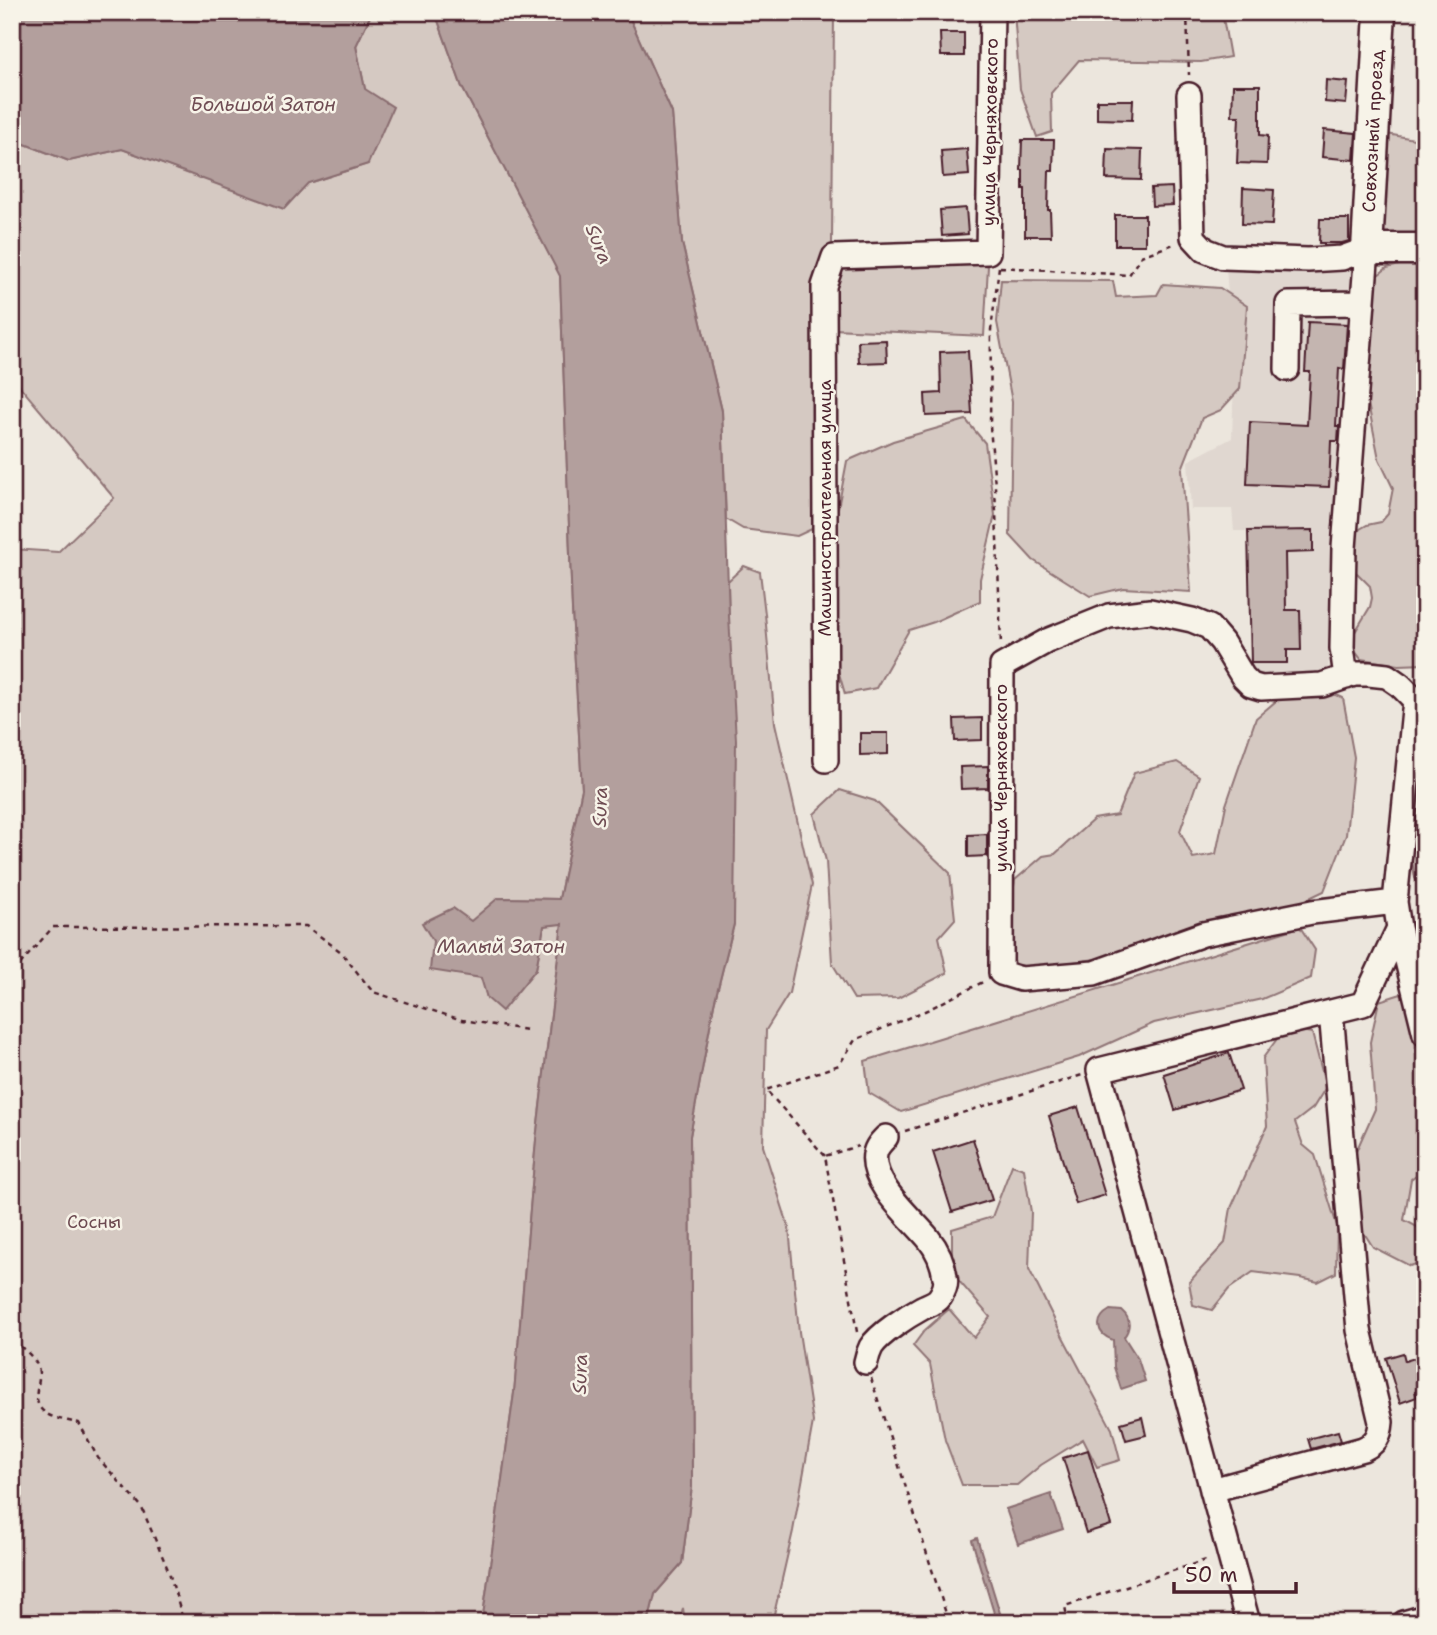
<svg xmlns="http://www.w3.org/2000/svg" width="1437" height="1635" viewBox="0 0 1437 1635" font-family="'Shantell Sans',sans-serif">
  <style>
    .built { fill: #e0d7d0 }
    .green { fill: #d5c9c2; stroke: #907476; stroke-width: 2 }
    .water { fill: #b39f9d; stroke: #896c6f; stroke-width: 2 }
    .building { fill: #c4b5b0; stroke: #4a1f2b; stroke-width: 2 }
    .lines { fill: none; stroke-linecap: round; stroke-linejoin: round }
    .minor-casing { stroke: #4a1f2b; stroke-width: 28 }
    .major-casing { stroke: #4a1f2b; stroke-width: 35 }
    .path { stroke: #4a1f2b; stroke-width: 2.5; stroke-dasharray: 5 5; stroke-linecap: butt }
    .minor { stroke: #f7f3e8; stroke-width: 23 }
    .major { stroke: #f7f3e8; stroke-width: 30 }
    .labels { text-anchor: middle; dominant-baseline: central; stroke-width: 5; stroke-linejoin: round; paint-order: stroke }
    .street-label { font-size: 18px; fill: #4a1f2b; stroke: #f7f3e8 }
    .park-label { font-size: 18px; fill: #6d4a51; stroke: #f7f3e8 }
    .water-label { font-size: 19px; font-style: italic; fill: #6f4c53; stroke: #f7f3e8 }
  </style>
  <rect width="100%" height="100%" fill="#ece6dd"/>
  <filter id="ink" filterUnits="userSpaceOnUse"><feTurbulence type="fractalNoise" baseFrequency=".0143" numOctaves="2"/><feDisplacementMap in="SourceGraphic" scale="14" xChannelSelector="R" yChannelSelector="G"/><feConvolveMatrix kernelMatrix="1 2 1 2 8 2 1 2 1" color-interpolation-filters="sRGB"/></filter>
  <g filter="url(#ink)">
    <!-- built -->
    <path class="built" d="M1226 267 1357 271 1328 673H1251L1248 531H1234L1232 509H1191L1188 461 1232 438 1234 378Z"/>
    <!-- green -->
    <path class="green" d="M372 12H435L462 87 560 275 572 609 582 789 559 899 498 898 482 978 487 998 536 969 544 926 562 923 536 1140 514 1393 482 1623H12V549L58 552 114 498 12 377V139L69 161 122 149 284 208 308 183 368 164 365 89 356 46Z
      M627 12H834L832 243 818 287 824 436 814 528 797 536 743 529 726 519 722 411 682 243 672 113Z
      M1014 12H1222L1230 57 1201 62 1079 60 1051 93 1052 132 1037 137 1020 89Z
      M1382 133 1425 141V241H1389L1373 212Z
      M976 260 988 266 984 336 833 329 835 264Z
      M1400 265 1425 266V664L1399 665 1361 659 1355 651 1352 637 1370 607 1372 598 1370 586 1355 571 1351 554 1353 537 1360 529 1367 525 1381 522 1388 514 1393 488 1379 459 1364 383 1369 323 1378 275 1387 268Z
      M1001 280 1113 281 1116 297 1157 295 1163 284 1220 288 1247 306 1240 389 1221 410 1202 418 1182 469 1191 592 1123 588 1090 596 1033 560 1010 535 1012 402 997 322Z
      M966 420 985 443 995 515 980 579V601L934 622 909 630 876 688 845 694 834 656V529L847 461 893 441Z
      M744 566 760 572 765 614 775 723 812 885 789 993 766 1030 763 1146 789 1228 799 1332 813 1422 793 1531 772 1623H685L683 1608 678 1623H648L655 1594 682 1563 692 1486 690 1136 714 1004 734 924 728 581Z
      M1302 679 1343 698 1354 757 1346 835 1324 891 1299 903 1135 954 1019 969 1005 947 1015 880 1043 856 1055 854 1094 819 1117 815 1134 773 1177 762 1199 776 1180 831 1193 858 1216 854 1226 805 1256 718Z
      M1425 779V894L1415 878 1411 855 1412 812 1418 790Z
      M840 790 875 801 950 873 955 919 939 937 947 973 898 998 854 999 832 963 826 861 814 814Z
      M1300 927 1315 950 1311 978 1262 999 1154 1023 1079 1057 901 1112 869 1093 865 1061Z
      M1401 994 1409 1011 1425 1076V1168L1411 1179 1404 1220 1425 1231V1261L1410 1266 1373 1247 1357 1222 1354 1156 1375 1109 1370 1042 1379 1001Z
      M1285 1028 1312 1033 1326 1087 1313 1108 1295 1122 1303 1145 1315 1155 1337 1226 1336 1273 1318 1282 1300 1278 1253 1272 1229 1289 1212 1310 1193 1305 1189 1282 1225 1243 1231 1208 1267 1126 1263 1058Z
      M1012 1165 1024 1169 1031 1212 1029 1269 1063 1337 1112 1429 1120 1460 1097 1467 1083 1439 1041 1465 1017 1485H962L945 1440 930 1364 913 1346 924 1331 949 1309 974 1338 990 1317 952 1273V1229L992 1217Z"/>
    <!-- water -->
    <path class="water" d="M12 12H372L356 46 365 89 393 107 368 164 308 183 284 209 122 149 69 161 12 139Z
      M435 12H627L672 113 682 243 722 411 729 616 736 740 734 924 714 1004 690 1136 692 1486 682 1563 655 1594 648 1623H482L514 1393 536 1140 562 924 544 926 536 969 502 1011 487 998 481 978 430 970 433 941 422 923 453 908 471 921 498 898 559 899 582 789 572 609 560 276 462 87Z
      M1110 1310 1122 1311C1131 1319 1131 1327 1124 1337L1138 1359 1145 1381 1121 1389 1114 1367 1113 1340C1096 1334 1094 1319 1110 1310Z
      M1051 1494 1063 1529 1018 1544 1006 1509Z
      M977 1538 1003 1623H997L972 1540Z"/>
    <!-- building -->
    <path class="building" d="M940 33H964V56H941Z
      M1326 80 1348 82 1346 104 1325 102Z
      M1233 85H1260V135L1268 136 1267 164 1237 163 1239 116H1232Z
      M1097 100H1133L1132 120 1097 119Z
      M1324 130 1356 133 1354 160 1322 157Z
      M1022 140H1054L1053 171H1049L1048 210H1050L1051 236H1025V189H1023V170H1021Z
      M967 149 969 175 943 177 941 151Z
      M1107 149 1142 150 1141 180 1106 179Z
      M1172 187 1173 205 1152 206 1151 188Z
      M1243 188 1274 190 1272 225 1242 224Z
      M966 208 968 234 942 236 940 210Z
      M1115 215H1145V245H1115Z
      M1320 219H1349V241L1342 243H1319Z
      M1308 322 1347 324 1344 369 1339 368 1336 426H1339L1338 441H1331L1329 487 1247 484 1250 422 1307 425 1310 372H1305Z
      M886 340 887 362 859 363 858 341Z
      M968 351 972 414 926 416 925 394 941 393 940 352Z
      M1313 530V552L1285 553 1286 610H1300L1301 650H1287V663H1251L1248 531Z
      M982 718V740L955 741 954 719Z
      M860 733H888V754L860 755Z
      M988 766V788L961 789 960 767Z
      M987 834V856L968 857V835Z
      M1229 1053 1241 1090 1175 1110 1164 1074Z
      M1078 1107 1105 1195 1076 1204 1049 1116Z
      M973 1139 992 1200 952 1212 933 1152Z
      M1403 1353 1405 1361 1425 1355V1388L1415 1391 1417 1397 1400 1403 1386 1358Z
      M1142 1417 1146 1435 1126 1440 1121 1423Z
      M1338 1431 1341 1441 1311 1449 1308 1439Z
      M1088 1450 1111 1525 1086 1533 1063 1458Z"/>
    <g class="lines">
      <defs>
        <path id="minor" d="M1189 95 1193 237 1205 250 1223 257 1308 260 1342 258 1367 249 1344 548 1342 648 1346 677
          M1287 369 1288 304 1363 303
          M1425 699 1415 700 1395 902 1399 928 1425 1034
          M826 760 824 286 834 257 988 252 992 12
          M1395 902 1312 912 1203 934 1094 973 1021 979 1001 973 1002 666 1047 641 1109 616 1150 611 1192 620 1209 627 1222 642 1243 677 1251 685 1261 688 1322 685 1354 674H1369L1387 676 1400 685 1415 700
          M866 1362C867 1357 869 1351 871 1347 879 1334 909 1315 922 1308 928 1305 936 1303 940 1297 944 1291 947 1284 945 1277 943 1263 937 1249 928 1238 911 1217 870 1184 875 1154 876 1147 881 1142 886 1137
          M1212 1490 1363 1449C1376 1443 1380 1436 1381 1422L1359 1330 1331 1012
          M1248 1623 1099 1070 1363 1004 1399 928
          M1404 1623 1425 1617"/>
        <path id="major" d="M1380 12 1367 249H1425"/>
      </defs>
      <!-- minor casing -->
      <use href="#minor" class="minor-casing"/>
      <!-- major casing -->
      <use href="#major" class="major-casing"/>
      <!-- path -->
      <path class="path" d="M1187 12 1189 75
        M999 267 991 330 990 426 995 486 1001 645
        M1000 267 1129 275 1141 256 1177 243
        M12 969H16L53 927 306 926 340 951 373 992 462 1020 527 1030
        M905 1131 1082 1075
        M825 1156 766 1090 839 1065 855 1040 927 1010 985 981
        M857 1332 825 1156 858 1146
        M12 1340C20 1346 32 1355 36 1363 41 1372 39 1381 37 1390 33 1417 59 1419 79 1423L98 1458 141 1506 169 1572 184 1623
        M871 1378 949 1623
        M1068 1623 1065 1606 1209 1559"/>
      <!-- minor -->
      <use href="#minor" class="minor"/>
      <!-- major -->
      <use href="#major" class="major"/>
    </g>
  </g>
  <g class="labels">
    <!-- street labels -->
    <g class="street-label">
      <text transform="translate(1373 131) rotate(-87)">Совхозный проезд</text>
      <text transform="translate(990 132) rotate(-89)">улица Черняховского</text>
      <text transform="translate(825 508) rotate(-90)">Машиностроительная улица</text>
      <text transform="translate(1001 778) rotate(-90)">улица Черняховского</text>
    </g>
    <!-- park labels -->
    <g class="park-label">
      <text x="94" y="1222">Сосны</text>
    </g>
    <!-- water labels -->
    <g class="water-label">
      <text x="263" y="104">Большой Затон</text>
      <text transform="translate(599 244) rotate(68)">Sura</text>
      <text transform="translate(600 807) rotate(-88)">Sura</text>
      <text x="501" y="946">Малый Затон</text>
      <text transform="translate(580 1374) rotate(-88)">Sura</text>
    </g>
  </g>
  <!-- margin -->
  <rect width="1437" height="1635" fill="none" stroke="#f7f3e8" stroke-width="42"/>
  <rect x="21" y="21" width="1395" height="1593" fill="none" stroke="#4a1f2b" stroke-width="2.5" filter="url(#ink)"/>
  <!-- scale -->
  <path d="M1174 1582v10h122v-10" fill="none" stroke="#4a1f2b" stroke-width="3.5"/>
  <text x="1185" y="1582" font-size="21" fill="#4a1f2b" stroke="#f7f3e8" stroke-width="5" paint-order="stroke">50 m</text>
</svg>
